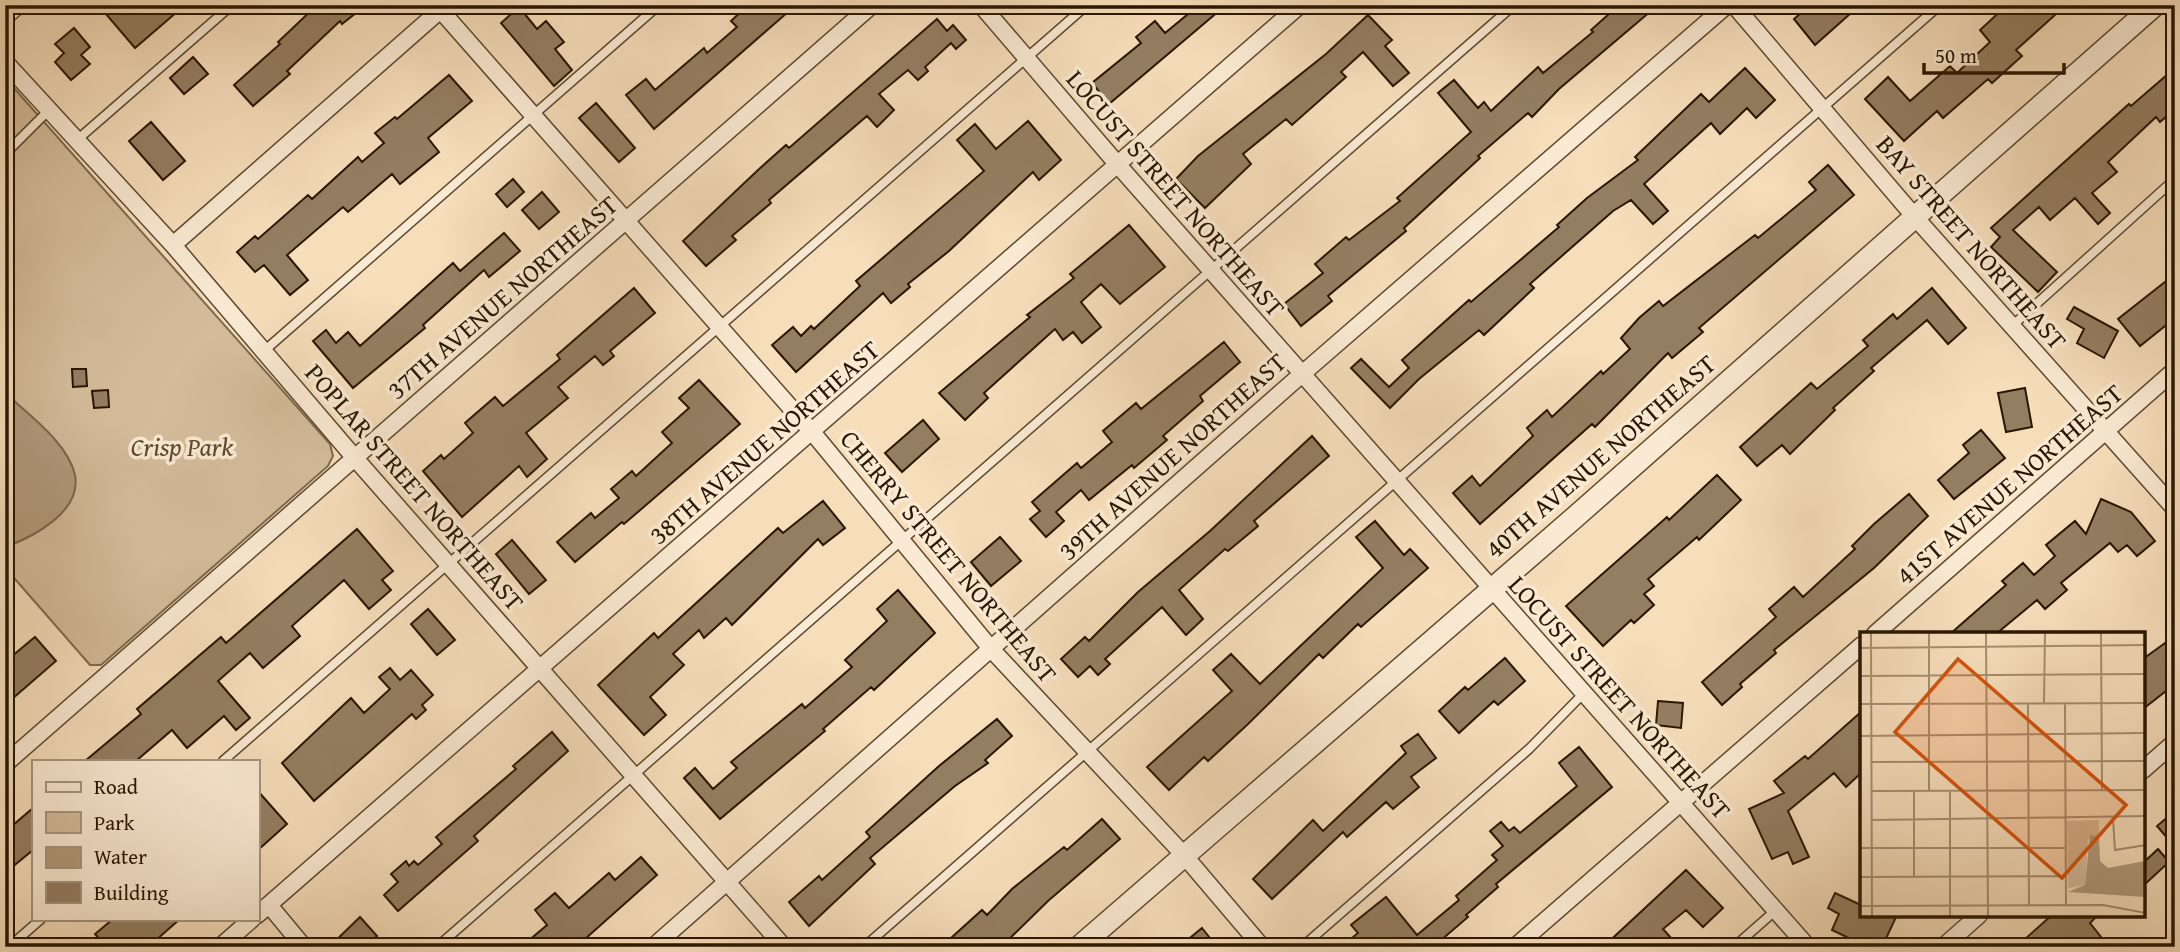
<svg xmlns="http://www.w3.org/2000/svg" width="2180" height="952" viewBox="0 0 2180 952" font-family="'Gentium Book Plus',serif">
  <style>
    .green { fill: #d4bc9b; stroke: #7e6a4e; stroke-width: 2 }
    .water { fill: #b19a7c; stroke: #7b664b; stroke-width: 2 }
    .building { fill: #947e62; stroke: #291701; stroke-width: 2 }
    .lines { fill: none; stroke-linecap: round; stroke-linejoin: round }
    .service-casing { stroke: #5c4930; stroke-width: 11 }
    .minor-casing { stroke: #5c4930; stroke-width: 19 }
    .tertiary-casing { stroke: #5c4930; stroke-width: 24 }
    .service { stroke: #faead3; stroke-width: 8 }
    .minor { stroke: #faead3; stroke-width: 16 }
    .tertiary { stroke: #faead3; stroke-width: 21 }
    .labels { text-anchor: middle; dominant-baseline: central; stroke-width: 7; stroke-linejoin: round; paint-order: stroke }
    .street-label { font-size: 26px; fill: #291701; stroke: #faead3 }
    .park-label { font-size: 26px; font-style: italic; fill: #5c492f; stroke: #faead3 }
    .inset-road { fill: none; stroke: #a58e71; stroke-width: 2 }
    .view { fill: #d5520b; fill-opacity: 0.15; stroke: #d5520b; stroke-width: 3.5 }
    .inset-edge { fill: none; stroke: #291701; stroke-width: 3.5 }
  </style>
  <rect width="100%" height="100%" fill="#f7debb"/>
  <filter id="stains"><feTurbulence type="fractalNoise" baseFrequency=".00286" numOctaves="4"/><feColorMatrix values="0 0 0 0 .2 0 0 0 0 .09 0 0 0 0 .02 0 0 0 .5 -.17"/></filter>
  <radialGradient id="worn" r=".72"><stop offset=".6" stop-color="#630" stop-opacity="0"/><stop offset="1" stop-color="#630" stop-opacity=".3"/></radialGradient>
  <!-- green -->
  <path class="green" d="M5 78 330 444 333 456 328 466 101 665H90L8 571 5 547C36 536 54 522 73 496L62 450 13 400 5 401Z"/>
  <!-- water -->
  <path class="water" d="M13 400C34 419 69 446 75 475 82 512 33 537 5 547V401Z"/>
  <!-- building -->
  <path class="building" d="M116 5H185L135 48 106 14Z
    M317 5H366L342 24 340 21 287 71 290 74 253 106 234 85 280 44 278 42Z
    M748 5H796L654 129 626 95 646 79 655 90 704 48 707 53 737 27 731 21Z
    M1199 5H1226L1109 104 1092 83 1141 43 1136 37 1155 21 1165 33Z
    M1619 5H1658L1559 89 1532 117 1528 113 1478 156 1480 158 1404 228 1406 231 1328 296 1332 301 1301 326 1284 304 1323 273 1315 264 1346 237 1349 240 1400 201 1397 198 1471 132 1438 93 1454 80 1478 108 1484 102 1491 111 1538 67 1543 73 1593 32 1591 30Z
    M1810 5H1860L1815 45 1794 19Z
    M2007 5H2066L2016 50 2022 56 1992 83 1988 79 1943 118 1937 111 1904 141 1865 99 1888 77 1910 101 1950 66 1957 73 1990 42 1980 30Z
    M519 7 537 29 546 21 564 42 555 49 572 70 554 86 501 23Z
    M1368 15 1392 40 1385 46 1409 73 1393 86 1363 52 1341 72 1346 77 1292 125 1286 119 1243 154 1251 164 1205 208 1176 179 1198 156 1326 54Z
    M937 19 947 31 953 25 966 40 956 49 951 43 925 67 928 71 918 80 908 70 879 94 894 110 877 127 867 116 769 200 771 203 732 236 736 240 706 266 683 241 758 170 786 145 789 148Z
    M74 28 90 47 81 55 90 64 71 80 55 62 64 53 55 44Z
    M193 57 208 74 184 94 170 78Z
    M1745 68 1775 100 1756 118 1747 108 1720 134 1711 123 1644 184 1668 211 1653 224 1631 200 1613 211 1530 284 1534 288 1484 335 1479 330 1419 379 1390 408 1351 368 1361 359 1389 387 1409 368 1402 360 1469 300 1471 302 1559 227 1557 225 1587 198 1638 160 1635 157 1701 94 1709 102Z
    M2175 68V109L2160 122 2156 117 2108 162 2117 172 2092 193 2110 213 2098 224 2075 198 2050 220 2039 207 2013 230 2057 272 2038 292 1991 247 2000 237 1991 228 2129 104 2131 106Z
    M449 75 472 101 428 138 439 152 400 184 392 174 348 212 343 207 287 255 308 280 290 295 264 265 255 272 237 252 255 236 258 239 308 195 312 199 358 157 362 162 384 143 375 133 395 117 397 119Z
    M596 103 635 148 619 162 579 118Z
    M1028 121 1061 160 1039 180 1033 172 949 251 908 284 910 287 891 303 883 293 796 372 772 345 793 327 801 336 811 326 814 329 860 286 856 281 984 171 957 140 975 124 996 149Z
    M151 122 185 161 163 180 129 141Z
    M1828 165 1854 195 1699 328 1703 332 1672 358 1668 353 1595 427 1592 424 1480 524 1453 493 1472 476 1480 486 1533 436 1527 428 1547 410 1552 417 1601 371 1603 374 1630 349 1621 338 1639 318 1659 301 1663 306 1755 235 1758 238 1816 190 1809 182Z
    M513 179 524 192 507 207 496 194Z
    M542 192 559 212 539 229 522 210Z
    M1129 225 1165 267 1120 304 1101 284 1081 302 1101 327 1082 343 1073 332 1063 340 1055 329 984 393 988 398 965 420 939 393 1030 317 1027 315 1074 278 1070 274Z
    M504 233 520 251 489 277 484 270 423 325 425 328 353 388 313 341 326 330 336 343 348 332 360 346 453 263 460 271Z
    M2175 274V318L2140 346 2118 319Z
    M634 288 655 313 610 351 614 356 603 365 595 356 558 387 568 398 526 433 547 459 527 477 519 466 462 517 423 471 441 455 444 459 473 433 465 423 495 397 503 406 560 359 557 355Z
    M1932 288 1966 328 1948 344 1927 320 1871 368 1874 371 1833 408 1835 410 1790 454 1782 445 1757 466 1740 447 1811 383 1817 389 1868 346 1863 340 1893 314 1897 319Z
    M2074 307 2118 331 2104 358 2077 343 2084 329 2067 319Z
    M1224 342 1240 362 1200 396 1203 401 1163 436 1167 440 1134 468 1132 465 1089 500 1081 490 1056 512 1064 521 1046 537 1030 519 1040 511 1032 502 1077 463 1081 468 1112 442 1103 431 1136 403 1141 409Z
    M72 369H86L87 386 73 387Z
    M699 380 740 424 624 524 622 522 575 562 557 542 591 513 595 518 619 498 611 489 632 471 636 476 672 443 662 432 689 408 679 398Z
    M2025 388 2032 427 2006 432 1998 393Z
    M108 390 109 407 94 408 92 391Z
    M923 420 939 439 902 472 885 453Z
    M1981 430 2005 458 1954 499 1938 480 1969 453 1963 445Z
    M1312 436 1329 456 1254 521 1258 526 1228 551 1225 549 1179 590 1203 619 1186 635 1162 607 1105 659 1110 664 1098 675 1090 666 1078 677 1061 659 1085 637 1089 641 1138 592 1210 531Z
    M1717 475 1741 500 1699 540 1697 537 1648 579 1654 586 1644 594 1654 605 1634 623 1631 620 1603 646 1566 606 1667 517 1669 520Z
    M1909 494 1928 516 1874 568 1774 650 1776 653 1740 684 1742 687 1722 705 1702 682 1776 617 1769 609 1794 587 1803 597 1855 549 1852 546 1874 524Z
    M2101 499 2131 512 2155 541 2137 556 2127 545 2118 552 2110 543 2061 583 2067 590 2045 609 2037 600 1996 634H1950L2006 585 2002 581 2023 563 2034 575 2055 556 2046 545 2075 521 2086 534Z
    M823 501 845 528 823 545 818 539 732 625 726 618 704 638 699 630 673 654 684 665 650 697 666 715 644 735 598 685 654 633 658 638 778 528 783 533Z
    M1375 521 1404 555 1410 549 1428 568 1361 627 1358 624 1323 658 1319 654 1247 725 1208 761 1204 757 1169 790 1147 767 1232 691 1213 670 1231 654 1260 684 1383 568 1356 537Z
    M357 529 393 571 382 580 391 590 369 609 344 580 292 626 300 636 263 668 250 653 218 681 250 718 236 730 224 716 187 748 172 730 136 761H85L141 714 137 709 221 637 226 643Z
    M1000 537 1021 561 991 586 971 562Z
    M512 540 546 580 529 594 496 554Z
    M898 590 935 633 874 690 871 687 823 729 825 731 720 819 684 778 695 768 713 789 737 768 731 762 802 704 805 708 852 667 845 660 887 621 877 609Z
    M428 609 455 640 437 655 411 624Z
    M35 637 56 661 5 705V662Z
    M2165 643 2175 655V684L2143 709V659Z
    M1505 658 1525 681 1498 705 1494 701 1459 733 1439 711 1465 687 1468 690Z
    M390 668 400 680 411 670 433 695 422 705 426 710 416 719 412 714 314 801 282 763 351 698 364 713 390 689 379 677Z
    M1658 701 1683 703 1681 728 1656 725Z
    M1861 712V773L1846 787 1834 773 1788 811 1809 857 1793 864 1788 852 1772 859 1749 809 1784 793 1774 781 1805 756 1808 759Z
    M997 719 1012 736 985 760 988 763 955 786 870 858 875 864 809 926 789 902 819 876 822 880 870 837 866 832 939 766Z
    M552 732 568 751 474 836 478 841 398 911 384 895 398 882 391 874 406 861 409 866 414 861 418 865 442 844 436 837 516 769 513 766Z
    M1418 734 1436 758 1411 777 1419 787 1393 809 1386 802 1347 837 1343 832 1272 899 1253 879 1313 820 1323 831 1406 753 1401 746Z
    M1579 747 1612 787 1496 884 1498 887 1466 915 1468 917 1433 947H1341L1358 933 1351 925 1386 897 1417 935 1459 900 1456 896 1497 860 1492 855 1503 846 1490 831 1501 822 1509 831 1514 827 1520 833 1577 786 1559 763Z
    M257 790 287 824 257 851Z
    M33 808V850L5 873V832Z
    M2175 811V847L2157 826Z
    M1102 819 1120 839 1048 901 1001 947H941L982 910 987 915 1012 889 1064 847 1067 850Z
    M2158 849 2169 862 2143 886V863Z
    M641 857 657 875 576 947H521L547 925 535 910 555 893 569 908 609 873 615 880Z
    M1686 870 1723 908 1703 927 1686 910 1663 929 1672 939 1664 947H1603Z
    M1835 893 1861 905V915H1897L1882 947H1867L1832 930 1839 914 1828 908Z
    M2052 915H2098L2090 923 2109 947H2016Z
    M360 917 377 936 366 947H329Z
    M113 919H180L148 947H106L95 934Z
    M1202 928 1217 947H1179Z"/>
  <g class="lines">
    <defs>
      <path id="service" d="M77 140 232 5
        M5 154 49 110
        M2012 326 2175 179
        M264 351 659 5
        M223 761 1087 5
        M9 947 41 919
        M437 947 1514 5
        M864 947 1940 5
        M1302 947 1529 749 1583 694
        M1734 947 1776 910
        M2169 947 2175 942"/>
      <path id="minor" d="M436 5 813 433 992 650 1183 854 1262 947
        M981 5 1118 165 1808 947
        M1734 5 1914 216 2175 509
        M5 17 18 5
        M5 62 173 245 354 457 784 947
        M173 245 446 5
        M1875 634 2175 370
        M5 764 872 5
        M2143 770 2175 742
        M269 905 304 947
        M257 915 1300 5
        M220 947 252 919
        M653 947 1302 374 1727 5
        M1515 947 1862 645
        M1943 947 1979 915"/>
      <path id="tertiary" d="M1079 947 1574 518 2155 5"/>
    </defs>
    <!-- service casing -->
    <use href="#service" class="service-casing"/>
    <!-- minor casing -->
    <use href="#minor" class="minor-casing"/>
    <!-- tertiary casing -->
    <use href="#tertiary" class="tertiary-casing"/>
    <!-- service -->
    <use href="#service" class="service"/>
    <!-- minor -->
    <use href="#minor" class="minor"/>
    <!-- tertiary -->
    <use href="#tertiary" class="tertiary"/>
  </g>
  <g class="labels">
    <!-- street labels -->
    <g class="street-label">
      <text transform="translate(1176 193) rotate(49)">LOCUST STREET NORTHEAST</text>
      <text transform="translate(1972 242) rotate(49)">BAY STREET NORTHEAST</text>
      <text transform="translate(502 297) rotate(-41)">37TH AVENUE NORTHEAST</text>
      <text transform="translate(764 442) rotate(-41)">38TH AVENUE NORTHEAST</text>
      <text transform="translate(1172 456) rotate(-42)">39TH AVENUE NORTHEAST</text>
      <text transform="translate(1600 456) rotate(-41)">40TH AVENUE NORTHEAST</text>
      <text transform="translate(2009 484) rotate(-41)">41ST AVENUE NORTHEAST</text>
      <text transform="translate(415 487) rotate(49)">POPLAR STREET NORTHEAST</text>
      <text transform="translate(949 556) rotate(50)">CHERRY STREET NORTHEAST</text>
      <text transform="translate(1620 697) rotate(48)">LOCUST STREET NORTHEAST</text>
    </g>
    <!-- park labels -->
    <g class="park-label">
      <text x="182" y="446">Crisp Park</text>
    </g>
  </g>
  <!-- overview -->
  <g transform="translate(1860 632)">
    <rect width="285" height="285" fill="#f7debb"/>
    <path d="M239 188V204L228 207 225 253 208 256 207 189Z" fill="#d4bc9b"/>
    <path d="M230 203 239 204 240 229 248 236 285 229V265L208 260 225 253Z" fill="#b19a7c"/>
    <path class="inset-road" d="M11 1 12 285M69 1V159M126 1 128 285M241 1 242 158M0 16 286 13M0 44 286 42M0 72 286 71M168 72 169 273M184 72 185 1M205 72 206 273M0 104 286 101M12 130 286 129M12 159 286 158M90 159V285M253 187 255 218 286 213M12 188 286 184M0 216H205M0 245 206 244M54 245V159M0 274 243 273 286 281"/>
    <path class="view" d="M98 27 266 173 202 246 35 100Z"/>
    <rect width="285" height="285" class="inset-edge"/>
  </g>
  <!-- margin -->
  <rect width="2180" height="952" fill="none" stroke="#f7debb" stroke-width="28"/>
  <rect x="7" y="7" width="2166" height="938" fill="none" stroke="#291701" stroke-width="3.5"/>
  <rect x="14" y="14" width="2152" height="924" fill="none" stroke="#291701" stroke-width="2"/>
  <!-- legend -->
  <rect x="32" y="760" width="228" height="161" fill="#faead3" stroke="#a6967f" stroke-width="2"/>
  <rect x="46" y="782" width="35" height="10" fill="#faead3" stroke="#a6967f" stroke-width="2"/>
  <text x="94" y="794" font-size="21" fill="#291701">Road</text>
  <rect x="46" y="812" width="35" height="21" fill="#d4bc9b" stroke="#a6967f" stroke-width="2"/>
  <text x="94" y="830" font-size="21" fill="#291701">Park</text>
  <rect x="46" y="847" width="35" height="21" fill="#b19a7c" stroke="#a6967f" stroke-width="2"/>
  <text x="94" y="864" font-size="21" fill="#291701">Water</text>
  <rect x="46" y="882" width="35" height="21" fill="#947e62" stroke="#a6967f" stroke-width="2"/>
  <text x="94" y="900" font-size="21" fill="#291701">Building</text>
  <!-- scale -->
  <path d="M1924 63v10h140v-10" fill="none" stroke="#291701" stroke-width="3.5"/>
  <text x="1935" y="63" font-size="21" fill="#291701" stroke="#faead3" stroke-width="5" paint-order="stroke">50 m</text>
  <rect width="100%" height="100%" filter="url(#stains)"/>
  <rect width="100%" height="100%" fill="url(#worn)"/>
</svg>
